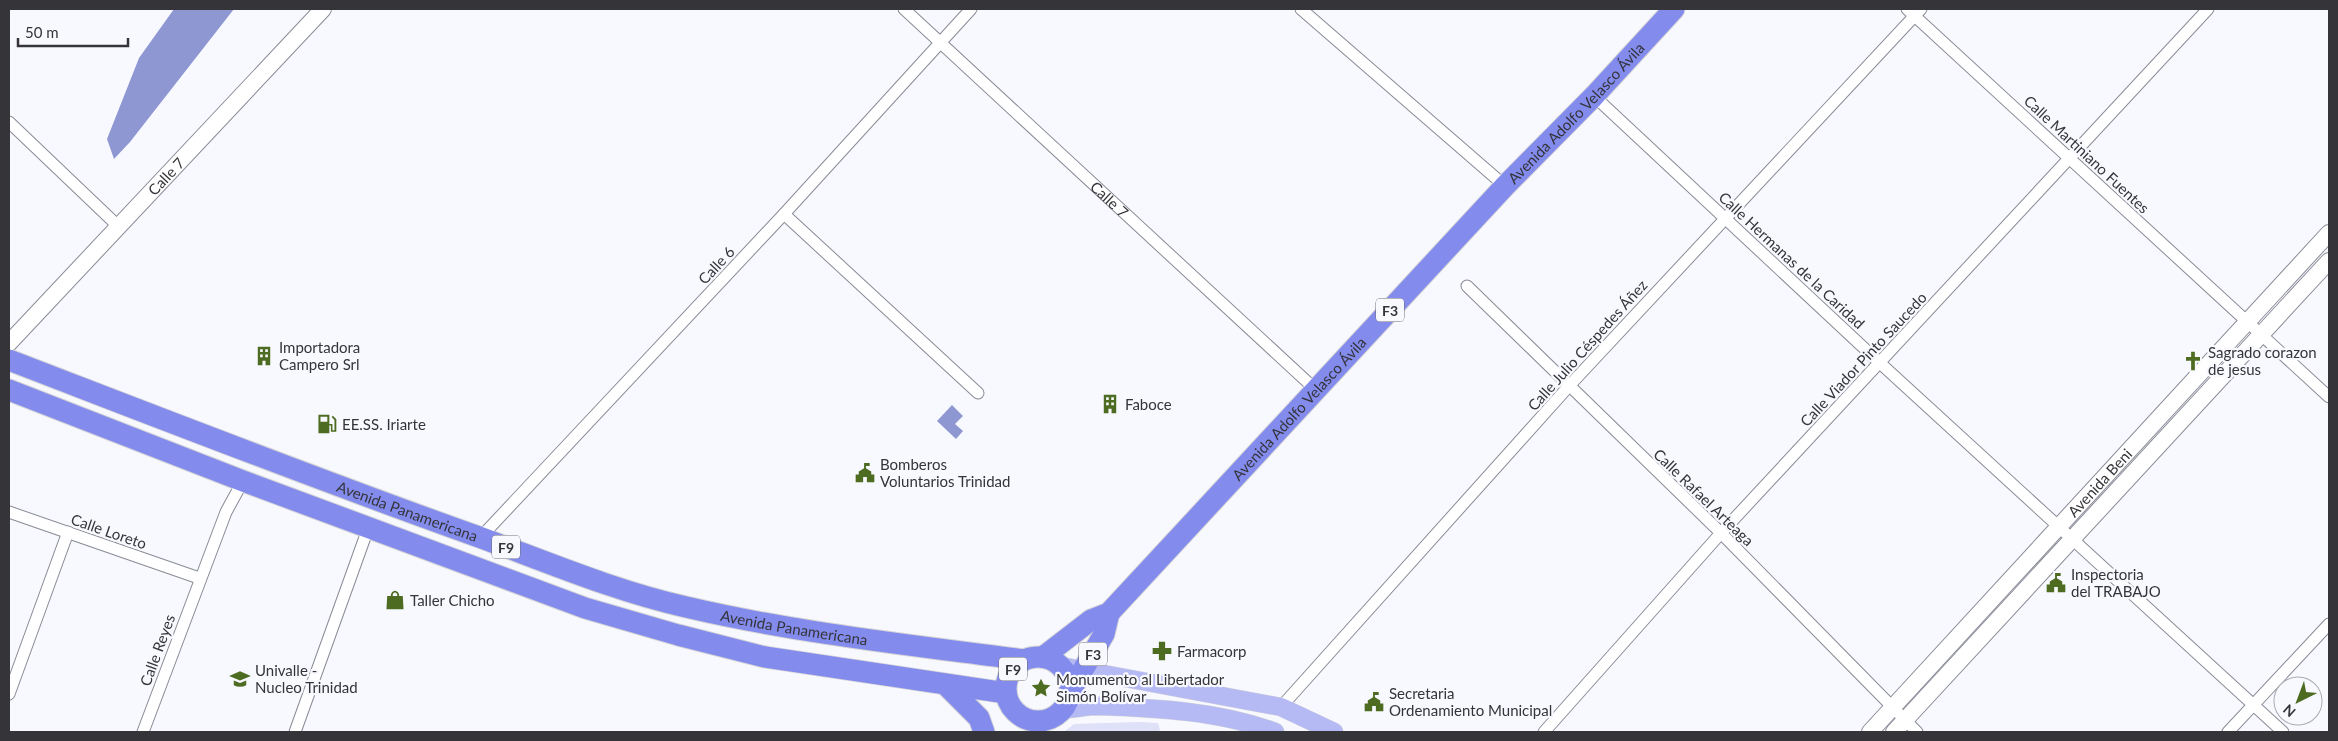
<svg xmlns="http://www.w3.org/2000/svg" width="2338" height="741" viewBox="0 0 2338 741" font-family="Lato,sans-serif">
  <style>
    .green { fill: #dee1f7 }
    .water { fill: #8f97d3 }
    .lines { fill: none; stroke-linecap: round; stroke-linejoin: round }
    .street-casing { stroke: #898b96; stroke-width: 13 }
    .secondary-casing { stroke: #898b96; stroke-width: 18 }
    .primary-casing { stroke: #d6d6d7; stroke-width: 19 }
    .highway-casing { stroke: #d6d6d7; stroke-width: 23 }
    .street { stroke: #fff; stroke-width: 11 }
    .secondary { stroke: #fff; stroke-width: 16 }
    .primary { stroke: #b5b9f4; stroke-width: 18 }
    .highway { stroke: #838bed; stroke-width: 21 }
    .labels { text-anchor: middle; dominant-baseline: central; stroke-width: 4.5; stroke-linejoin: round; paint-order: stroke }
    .shield { fill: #f8f9ff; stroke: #6f6f74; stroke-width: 1 }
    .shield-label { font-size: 14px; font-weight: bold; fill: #343439 }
    .street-label { font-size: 15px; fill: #343439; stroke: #f8f9ff }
    .poi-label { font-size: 15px; fill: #343439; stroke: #f8f9ff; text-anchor: start }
  </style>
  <rect width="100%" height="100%" fill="#f8f9ff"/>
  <!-- green -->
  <path class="green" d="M1138 722 1158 723 1160 730 1158 732H1064L1074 724Z"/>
  <!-- water -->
  <path class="water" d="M174 9H234L130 142 114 159 107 139 139 58Z
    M952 405 963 416 955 424 963 431 956 439 937 421Z"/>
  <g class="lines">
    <defs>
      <g id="street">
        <path id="s1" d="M904 9 1316 390"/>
        <path d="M1301 9 1505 186"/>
        <path d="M1907 9 2329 397"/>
        <path d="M1594 96 1880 363 2283 732"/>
        <path d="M9 122 118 226"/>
        <path d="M784 214 978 393"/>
        <path d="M1467 286 1721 533 1917 732"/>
        <path d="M9 512 199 578"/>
        <path d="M480 538 784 214 971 9"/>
        <path d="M9 694 68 532"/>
        <path d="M1281 707 1569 386 1921 9"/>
        <path d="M143 732 226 512 243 481"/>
        <path d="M295 732 369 526"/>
        <path d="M1544 732 1721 533 2208 9"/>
        <path d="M2228 732 2329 624"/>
      </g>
      <g id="secondary">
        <path id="s2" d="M9 343 323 9"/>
        <path id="s3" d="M1870 732 2329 233"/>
        <path d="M1894 732 2329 261"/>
      </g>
      <path id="primary" d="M1061 666 1281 707 1334 732
        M1063 709C1075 709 1086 706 1098 706 1156 708 1220 711 1275 732"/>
      <g id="highway">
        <path id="s4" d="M9 360C165 420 321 481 479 537 547 562 615 591 686 607 797 633 911 645 1024 660"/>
        <path d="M9 390 243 481 585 608 678 635 765 657 1006 693"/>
        <path id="s5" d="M1043 657 1091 620 1109 613 1505 186 1594 96 1674 9"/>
        <circle cx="1038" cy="689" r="32"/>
        <path d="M947 686 979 718 984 732"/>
        <path d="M1070 692 1104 634 1109 613"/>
      </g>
    </defs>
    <!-- street casing -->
    <use href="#street" class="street-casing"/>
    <!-- secondary casing -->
    <use href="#secondary" class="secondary-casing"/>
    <!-- primary casing -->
    <use href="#primary" class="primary-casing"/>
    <!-- highway casing -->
    <use href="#highway" class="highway-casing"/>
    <!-- street -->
    <use href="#street" class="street"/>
    <!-- secondary -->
    <use href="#secondary" class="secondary"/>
    <!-- primary -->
    <use href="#primary" class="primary"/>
    <!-- highway -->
    <use href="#highway" class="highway"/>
  </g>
  <!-- icons -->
  <defs>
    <symbol id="building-bare" viewBox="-9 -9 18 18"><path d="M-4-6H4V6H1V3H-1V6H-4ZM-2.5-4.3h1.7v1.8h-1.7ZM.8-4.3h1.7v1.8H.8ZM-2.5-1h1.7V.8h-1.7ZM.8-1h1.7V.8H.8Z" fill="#4e6c21" stroke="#f8f9ff" stroke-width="2.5" paint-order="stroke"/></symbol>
    <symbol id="church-bare" viewBox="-9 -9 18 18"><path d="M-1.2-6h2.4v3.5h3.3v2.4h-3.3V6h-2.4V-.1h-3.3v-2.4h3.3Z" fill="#4e6c21" stroke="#f8f9ff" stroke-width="2.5" paint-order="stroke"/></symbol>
    <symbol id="fuel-bare" viewBox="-9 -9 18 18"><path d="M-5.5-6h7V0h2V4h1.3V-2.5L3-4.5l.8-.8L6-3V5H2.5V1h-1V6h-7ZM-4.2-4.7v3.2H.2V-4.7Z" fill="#4e6c21" stroke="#f8f9ff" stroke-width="2.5" paint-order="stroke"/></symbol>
    <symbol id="civic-bare" viewBox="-9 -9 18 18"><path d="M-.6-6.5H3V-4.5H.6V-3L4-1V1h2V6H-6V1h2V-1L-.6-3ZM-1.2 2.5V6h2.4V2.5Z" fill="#4e6c21" stroke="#f8f9ff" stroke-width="2.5" paint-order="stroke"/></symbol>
    <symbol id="shop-bare" viewBox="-9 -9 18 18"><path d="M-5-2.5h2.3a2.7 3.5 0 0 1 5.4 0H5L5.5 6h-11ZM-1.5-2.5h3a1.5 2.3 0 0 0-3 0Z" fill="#4e6c21" stroke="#f8f9ff" stroke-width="2.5" paint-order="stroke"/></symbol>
    <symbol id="pharmacy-bare" viewBox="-9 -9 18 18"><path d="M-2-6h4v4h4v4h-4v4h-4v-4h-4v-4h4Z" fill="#4e6c21" stroke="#f8f9ff" stroke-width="2.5" paint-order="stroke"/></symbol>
    <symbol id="university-bare" viewBox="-9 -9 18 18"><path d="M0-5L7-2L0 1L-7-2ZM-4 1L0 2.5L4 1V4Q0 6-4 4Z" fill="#4e6c21" stroke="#f8f9ff" stroke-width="2.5" paint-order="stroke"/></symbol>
    <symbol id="sight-bare" viewBox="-9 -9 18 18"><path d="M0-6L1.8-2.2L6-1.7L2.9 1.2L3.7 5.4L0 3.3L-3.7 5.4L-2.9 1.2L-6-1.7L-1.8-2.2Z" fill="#4e6c21" stroke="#f8f9ff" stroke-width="2.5" paint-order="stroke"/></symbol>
  </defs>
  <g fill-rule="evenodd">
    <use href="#building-bare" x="250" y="342" width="28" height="28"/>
    <use href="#church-bare" x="2179" y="347" width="28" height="28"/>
    <use href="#building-bare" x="1096" y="390" width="28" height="28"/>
    <use href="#fuel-bare" x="313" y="410" width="28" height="28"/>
    <use href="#civic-bare" x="851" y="459" width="28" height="28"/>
    <use href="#civic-bare" x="2042" y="569" width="28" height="28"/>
    <use href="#shop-bare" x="381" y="586" width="28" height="28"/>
    <use href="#pharmacy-bare" x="1148" y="637" width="28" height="28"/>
    <use href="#university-bare" x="226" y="665" width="28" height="28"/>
    <use href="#sight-bare" x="1027" y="674" width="28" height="28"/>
    <use href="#civic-bare" x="1360" y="688" width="28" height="28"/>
  </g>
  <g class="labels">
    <!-- shield labels -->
    <g class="shield">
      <rect x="1376" y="298.5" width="28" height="23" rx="4"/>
      <rect x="492" y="535.5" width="28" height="23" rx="4"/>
      <rect x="1079" y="642.5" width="28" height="23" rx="4"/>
      <rect x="999" y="657.5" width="28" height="23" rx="4"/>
    </g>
    <g class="shield-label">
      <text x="1390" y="310">F3</text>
      <text x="506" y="547">F9</text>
      <text x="1093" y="654">F3</text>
      <text x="1013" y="669">F9</text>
    </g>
    <!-- street labels -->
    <g class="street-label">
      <text stroke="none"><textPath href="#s5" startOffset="764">Avenida Adolfo Velasco Ávila</textPath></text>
      <text transform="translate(2087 154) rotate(43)">Calle Martiniano Fuentes</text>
      <text stroke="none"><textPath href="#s2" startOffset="229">Calle 7</textPath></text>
      <text stroke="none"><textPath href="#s1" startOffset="280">Calle 7</textPath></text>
      <text transform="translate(1792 260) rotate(43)">Calle Hermanas de la Caridad</text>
      <text transform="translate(716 265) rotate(-47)">Calle 6</text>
      <text transform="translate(1587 345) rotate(-48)">Calle Julio Céspedes Áñez</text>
      <text transform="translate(1863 359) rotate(-47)">Calle Viador Pinto Saucedo</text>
      <text stroke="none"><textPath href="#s5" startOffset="359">Avenida Adolfo Velasco Ávila</textPath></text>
      <text stroke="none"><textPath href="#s3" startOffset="339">Avenida Beni</textPath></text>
      <text transform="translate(1704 497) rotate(44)">Calle Rafael Arteaga</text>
      <text stroke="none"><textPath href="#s4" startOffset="426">Avenida Panamericana</textPath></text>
      <text transform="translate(109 531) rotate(19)">Calle Loreto</text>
      <text stroke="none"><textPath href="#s4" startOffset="831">Avenida Panamericana</textPath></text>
      <text transform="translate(157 650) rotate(-70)">Calle Reyes</text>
    </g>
    <!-- poi labels -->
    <g class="poi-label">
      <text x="279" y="347">Importadora<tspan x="279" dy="17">Campero Srl</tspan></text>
      <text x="2208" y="352">Sagrado corazon<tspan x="2208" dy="17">de jesus</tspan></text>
      <text x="1125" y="404">Faboce</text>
      <text x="342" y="424">EE.SS. Iriarte</text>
      <text x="880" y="464">Bomberos<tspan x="880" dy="17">Voluntarios Trinidad</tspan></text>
      <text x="2071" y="574">Inspectoria<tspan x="2071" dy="17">del TRABAJO</tspan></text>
      <text x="410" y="600">Taller Chicho</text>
      <text x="1177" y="651">Farmacorp</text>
      <text x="255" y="670">Univalle -<tspan x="255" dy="17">Nucleo Trinidad</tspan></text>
      <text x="1056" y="679">Monumento al Libertador<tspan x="1056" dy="17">Simón Bolívar</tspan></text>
      <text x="1389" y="693">Secretaria<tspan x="1389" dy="17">Ordenamiento Municipal</tspan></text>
    </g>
  </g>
  <!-- border -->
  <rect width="2338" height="741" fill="none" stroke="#343439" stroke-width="20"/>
  <!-- north arrow -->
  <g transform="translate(2298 701) rotate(222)"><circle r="24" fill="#f8f9ff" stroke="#aaaab0"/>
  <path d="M0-4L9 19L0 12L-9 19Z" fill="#4e6c21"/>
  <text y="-8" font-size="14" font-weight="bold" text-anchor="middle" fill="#343439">N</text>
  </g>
  <!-- scale -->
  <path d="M18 38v8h110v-8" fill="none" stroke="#343439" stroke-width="2.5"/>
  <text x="25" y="38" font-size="15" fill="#343439" stroke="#f8f9ff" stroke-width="4" paint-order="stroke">50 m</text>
</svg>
